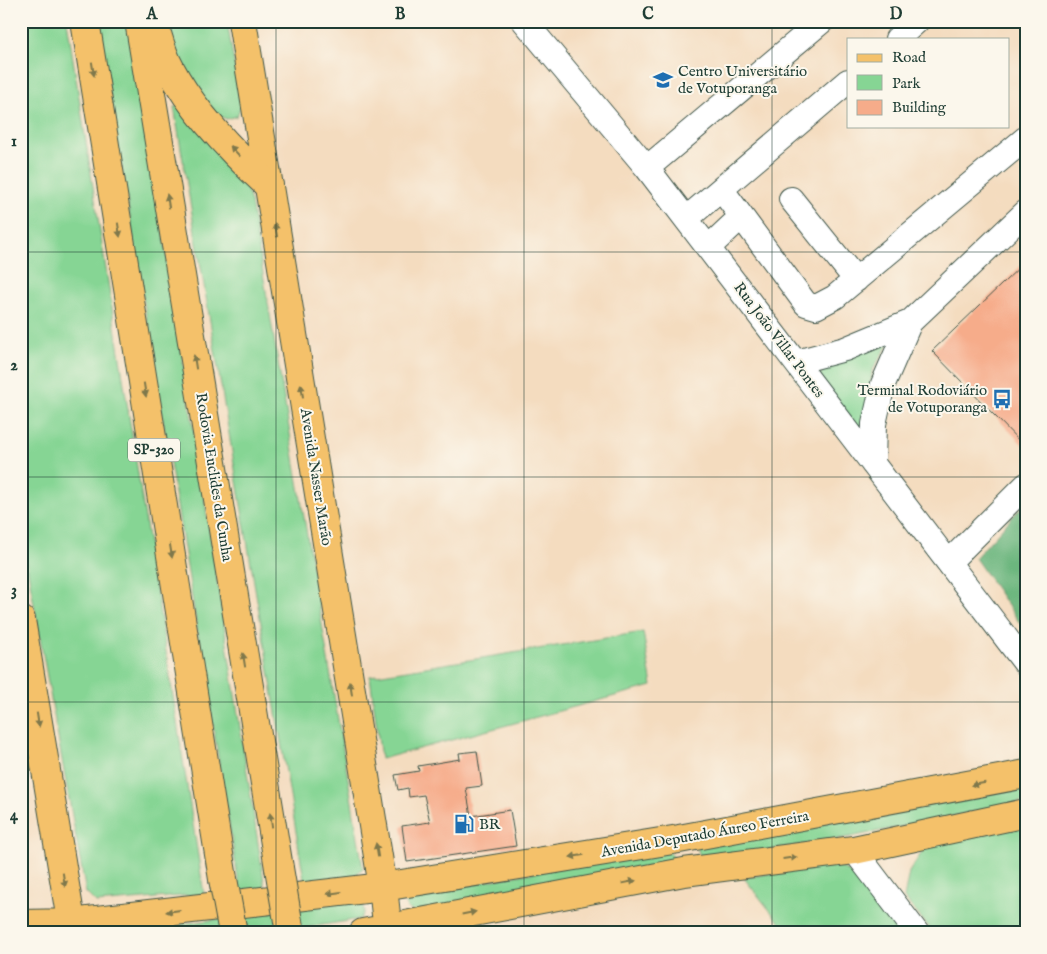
<svg xmlns="http://www.w3.org/2000/svg" width="1047" height="954" viewBox="0 0 1047 954" font-family="'IM FELL English',serif">
  <style>
    .green { fill: #86d594; stroke: #528964 }
    .forest { fill: #6cb67e; stroke: #467a59 }
    .building { fill: #f6ac8a }
    .lines { fill: none; stroke-linecap: round; stroke-linejoin: round }
    .minor-casing { stroke: #3f5549; stroke-width: 26 }
    .major-casing { stroke: #3f5549; stroke-width: 30 }
    .highway-casing { stroke: #3f5549; stroke-width: 30 }
    .minor { stroke: #fff; stroke-width: 24 }
    .major { stroke: #f4c16a; stroke-width: 28 }
    .highway { stroke: #f4c16a; stroke-width: 28 }
    .highway-bridge-casing { stroke: #3f5549; stroke-width: 30; stroke-linecap: butt }
    .highway-bridge { stroke: #f4c16a; stroke-width: 28 }
    .oneway { fill: #7f784c }
    .grid { fill: none; stroke: #1f3d34; stroke-width: 1; stroke-opacity: 0.55 }
    .labels { text-anchor: middle; dominant-baseline: central; stroke-width: 4; stroke-linejoin: round; paint-order: stroke }
    .shield { fill: #fbf7ec; stroke: #61756b; stroke-width: 1 }
    .shield-label { font-size: 14px; font-weight: bold; fill: #1f3d34 }
    .poi-label { font-size: 15px; fill: #1f3d34; stroke: #fbf7ec; text-anchor: start }
    .street-label { font-size: 15px; fill: #1f3d34; stroke: #fbf7ec }
    .neatline { fill: none; stroke: #1f3d34; stroke-width: 2 }
    .grid-label { font-size: 16px; text-anchor: middle; font-weight: bold; fill: #1f3d34 }
  </style>
  <rect width="100%" height="100%" fill="#fbf7ec"/>
  <filter id="ink" filterUnits="userSpaceOnUse"><feTurbulence type="fractalNoise" baseFrequency=".02" numOctaves="2"/><feDisplacementMap in="SourceGraphic" scale="10" xChannelSelector="R" yChannelSelector="G"/><feConvolveMatrix kernelMatrix="1 2 1 2 8 2 1 2 1" color-interpolation-filters="sRGB"/></filter>
  <filter id="wash" filterUnits="userSpaceOnUse"><feTurbulence type="fractalNoise" baseFrequency=".0096" numOctaves="4" result="noise"/><feDisplacementMap in="SourceGraphic" scale="20" xChannelSelector="R" yChannelSelector="G"/><feGaussianBlur stdDeviation="1.12" result="paint"/><feColorMatrix in="noise" values="0 0 0 0 0 0 0 0 0 0 0 0 0 0 0 0 0 1.4 0 .05"/><feComposite in="paint" operator="in"/></filter>
  <g filter="url(#wash)">
    <rect width="100%" height="100%" fill="#f4dcbf"/>
    <!-- green -->
    <path class="green" d="M21 21H67L204 894 96 903 86 893 21 532Z
      M98 21H130L265 888 240 891Z
      M170 21H227L241 105 237 116 227 119 218 116 183 72 174 50Z
      M183 105 229 158 245 183 251 202 363 868 354 876 305 885 174 107Z
      M892 338 872 371 864 436 819 379 824 364Z
      M643 632 652 686 381 759 370 676Z
      M1026 786V801L850 837 704 860 699 854 697 846Z
      M1026 827V933H934L904 898 909 872 928 843Z
      M665 849 673 856V863L414 912 407 908 404 896Z
      M833 863 851 873 903 933H788L744 878Z
      M358 900 363 905 364 912 360 919 272 933H117Z"/>
    <!-- forest -->
    <path class="forest" d="M1026 502V632L975 558Z"/>
    <g id="blocks">
      <!-- building -->
      <path class="building" d="M1026 261V448L932 351Z
        M477 751 482 786 466 788 471 816 510 810 516 846 407 862 402 826 430 822 424 795 409 797 408 788 398 790 395 775 419 771 418 766 460 759 459 753Z"/>
    </g>
  </g>
  <g filter="url(#ink)">
    <use href="#blocks" fill-opacity="0" stroke="#3f5549" stroke-width="1"/>
    <g class="lines">
      <defs>
        <path id="minor" d="M524 21 647 168 1026 664
          M897 39 917 21
          M647 168 822 21
          M722 190 806 304 816 307 835 297 1026 138
          M791 199 856 280
          M686 219 848 81
          M709 247 741 217
          M796 362 845 349 910 322 1026 212
          M873 464 874 424 883 384 910 322
          M949 562 1026 485
          M854 850 917 933"/>
        <path id="major" d="M242 21 383 887 388 933
          M21 620 73 933
          M21 924 71 923 383 887 679 839 1026 774
          M363 933 684 872 854 850 1026 813"/>
        <path id="highway" d="M85 21 223 879
          M139 21 279 868
          M153 21C158 36 162 54 170 68 193 112 233 153 269 186"/>
      </defs>
      <!-- minor casing -->
      <use href="#minor" class="minor-casing"/>
      <!-- major casing -->
      <use href="#major" class="major-casing"/>
      <!-- highway casing -->
      <use href="#highway" class="highway-casing"/>
      <!-- minor -->
      <use href="#minor" class="minor"/>
      <!-- major -->
      <use href="#major" class="major"/>
      <!-- highway -->
      <use href="#highway" class="highway"/>
      <defs>
        <path id="highway-bridge" d="M279 868 290 933
          M223 879 233 933"/>
      </defs>
      <!-- highway-bridge casing -->
      <use href="#highway-bridge" class="highway-bridge-casing"/>
      <!-- highway-bridge -->
      <use href="#highway-bridge" class="highway-bridge"/>
    </g>
    <!-- one-way arrows -->
    <defs><path id="oneway-solid" d="M-6-.8H1V-3.2L6.5 0L1 3.2V.8H-6Z" transform="scale(1.25)"/></defs>
    <g class="oneway">
      <use href="#oneway-solid" transform="translate(93 69) rotate(81)"/>
      <use href="#oneway-solid" transform="translate(235 151) rotate(-133)"/>
      <use href="#oneway-solid" transform="translate(168 201) rotate(-99)"/>
      <use href="#oneway-solid" transform="translate(119 230) rotate(81)"/>
      <use href="#oneway-solid" transform="translate(276 230) rotate(-99)"/>
      <use href="#oneway-solid" transform="translate(195 362) rotate(-99)"/>
      <use href="#oneway-solid" transform="translate(145 390) rotate(81)"/>
      <use href="#oneway-solid" transform="translate(302 391) rotate(-99)"/>
      <use href="#oneway-solid" transform="translate(171 551) rotate(81)"/>
      <use href="#oneway-solid" transform="translate(244 660) rotate(-99)"/>
      <use href="#oneway-solid" transform="translate(351 689) rotate(-99)"/>
      <use href="#oneway-solid" transform="translate(38 720) rotate(81)"/>
      <use href="#oneway-solid" transform="translate(978 784) rotate(170)"/>
      <use href="#oneway-solid" transform="translate(271 820) rotate(-99)"/>
      <use href="#oneway-solid" transform="translate(377 850) rotate(-99)"/>
      <use href="#oneway-solid" transform="translate(577 856) rotate(171)"/>
      <use href="#oneway-solid" transform="translate(790 858) rotate(-7)"/>
      <use href="#oneway-solid" transform="translate(64 880) rotate(81)"/>
      <use href="#oneway-solid" transform="translate(629 882) rotate(-11)"/>
      <use href="#oneway-solid" transform="translate(334 893) rotate(173)"/>
      <use href="#oneway-solid" transform="translate(173 911) rotate(173)"/>
      <use href="#oneway-solid" transform="translate(469 913) rotate(-11)"/>
    </g>
  </g>
  <!-- grid -->
  <path class="grid" d="M276 21V933M524 21V933M772 21V933M21 252H1026M21 477H1026M21 702H1026"/>
  <!-- icons -->
  <defs>
    <symbol id="university-bare" viewBox="-9 -9 18 18"><path d="M0-5L7-2L0 1L-7-2ZM-4 1L0 2.5L4 1V4Q0 6-4 4Z" fill="#1f6fb2" stroke="#fbf7ec" stroke-width="2.5" paint-order="stroke"/></symbol>
    <symbol id="bus-bare" viewBox="-9 -9 18 18"><path d="M-5-6H5V4H4V6H2V4H-2V6H-4V4H-5ZM-3.5-4V0h7V-4ZM-3.5 1.2v1.5H-2V1.2ZM2 1.2v1.5H3.5V1.2Z" fill="#1f6fb2" stroke="#fbf7ec" stroke-width="2.5" paint-order="stroke"/></symbol>
    <symbol id="fuel-bare" viewBox="-9 -9 18 18"><path d="M-5.5-6h7V0h2V4h1.3V-2.5L3-4.5l.8-.8L6-3V5H2.5V1h-1V6h-7ZM-4.2-4.7v3.2H.2V-4.7Z" fill="#1f6fb2" stroke="#fbf7ec" stroke-width="2.5" paint-order="stroke"/></symbol>
  </defs>
  <g fill-rule="evenodd">
    <use href="#university-bare" x="649" y="66" width="28" height="28"/>
    <use href="#bus-bare" x="988" y="385" width="28" height="28"/>
    <use href="#fuel-bare" x="450" y="810" width="28" height="28"/>
  </g>
  <g class="labels">
    <!-- shield labels -->
    <rect class="shield" x="128" y="438.5" width="52" height="23" rx="4"/>
    <g class="shield-label">
      <text x="154" y="450">SP-320</text>
    </g>
    <!-- poi labels -->
    <g class="poi-label">
      <text x="678" y="71">Centro Universitário<tspan x="678" dy="17">de Votuporanga</tspan></text>
      <text x="987" y="390" text-anchor="end">Terminal Rodoviário<tspan x="987" dy="17">de Votuporanga</tspan></text>
      <text x="479" y="824">BR</text>
    </g>
    <!-- street labels -->
    <g class="street-label">
      <text transform="translate(779 340) rotate(53)">Rua João Villar Pontes</text>
      <text transform="translate(214 477) rotate(81)">Rodovia Euclides da Cunha</text>
      <text transform="translate(316 477) rotate(81)">Avenida Nasser Marão</text>
      <text transform="translate(705 834) rotate(-10)">Avenida Deputado Áureo Ferreira</text>
    </g>
  </g>
  <!-- margin -->
  <rect width="1047" height="954" fill="none" stroke="#fbf7ec" stroke-width="55"/>
  <!-- legend -->
  <rect x="847" y="38" width="162" height="90" fill="#fbf7ec" stroke="#a3ada2"/>
  <rect x="857" y="54" width="25" height="8" fill="#f4c16a" stroke="#a3ada2"/>
  <text x="892" y="62" font-size="15" fill="#1f3d34">Road</text>
  <rect x="857" y="75" width="25" height="15" fill="#86d594" stroke="#a3ada2"/>
  <text x="892" y="88" font-size="15" fill="#1f3d34">Park</text>
  <rect x="857" y="100" width="25" height="15" fill="#f6ac8a" stroke="#a3ada2"/>
  <text x="892" y="112" font-size="15" fill="#1f3d34">Building</text>
  <rect x="28" y="28" width="992" height="898" class="neatline"/>
  <g class="grid-label">
    <text x="152" y="19">A</text>
    <text x="400" y="19">B</text>
    <text x="648" y="19">C</text>
    <text x="896" y="19">D</text>
    <text x="14" y="146">1</text>
    <text x="14" y="370">2</text>
    <text x="14" y="595">3</text>
    <text x="14" y="820">4</text>
  </g>
</svg>
